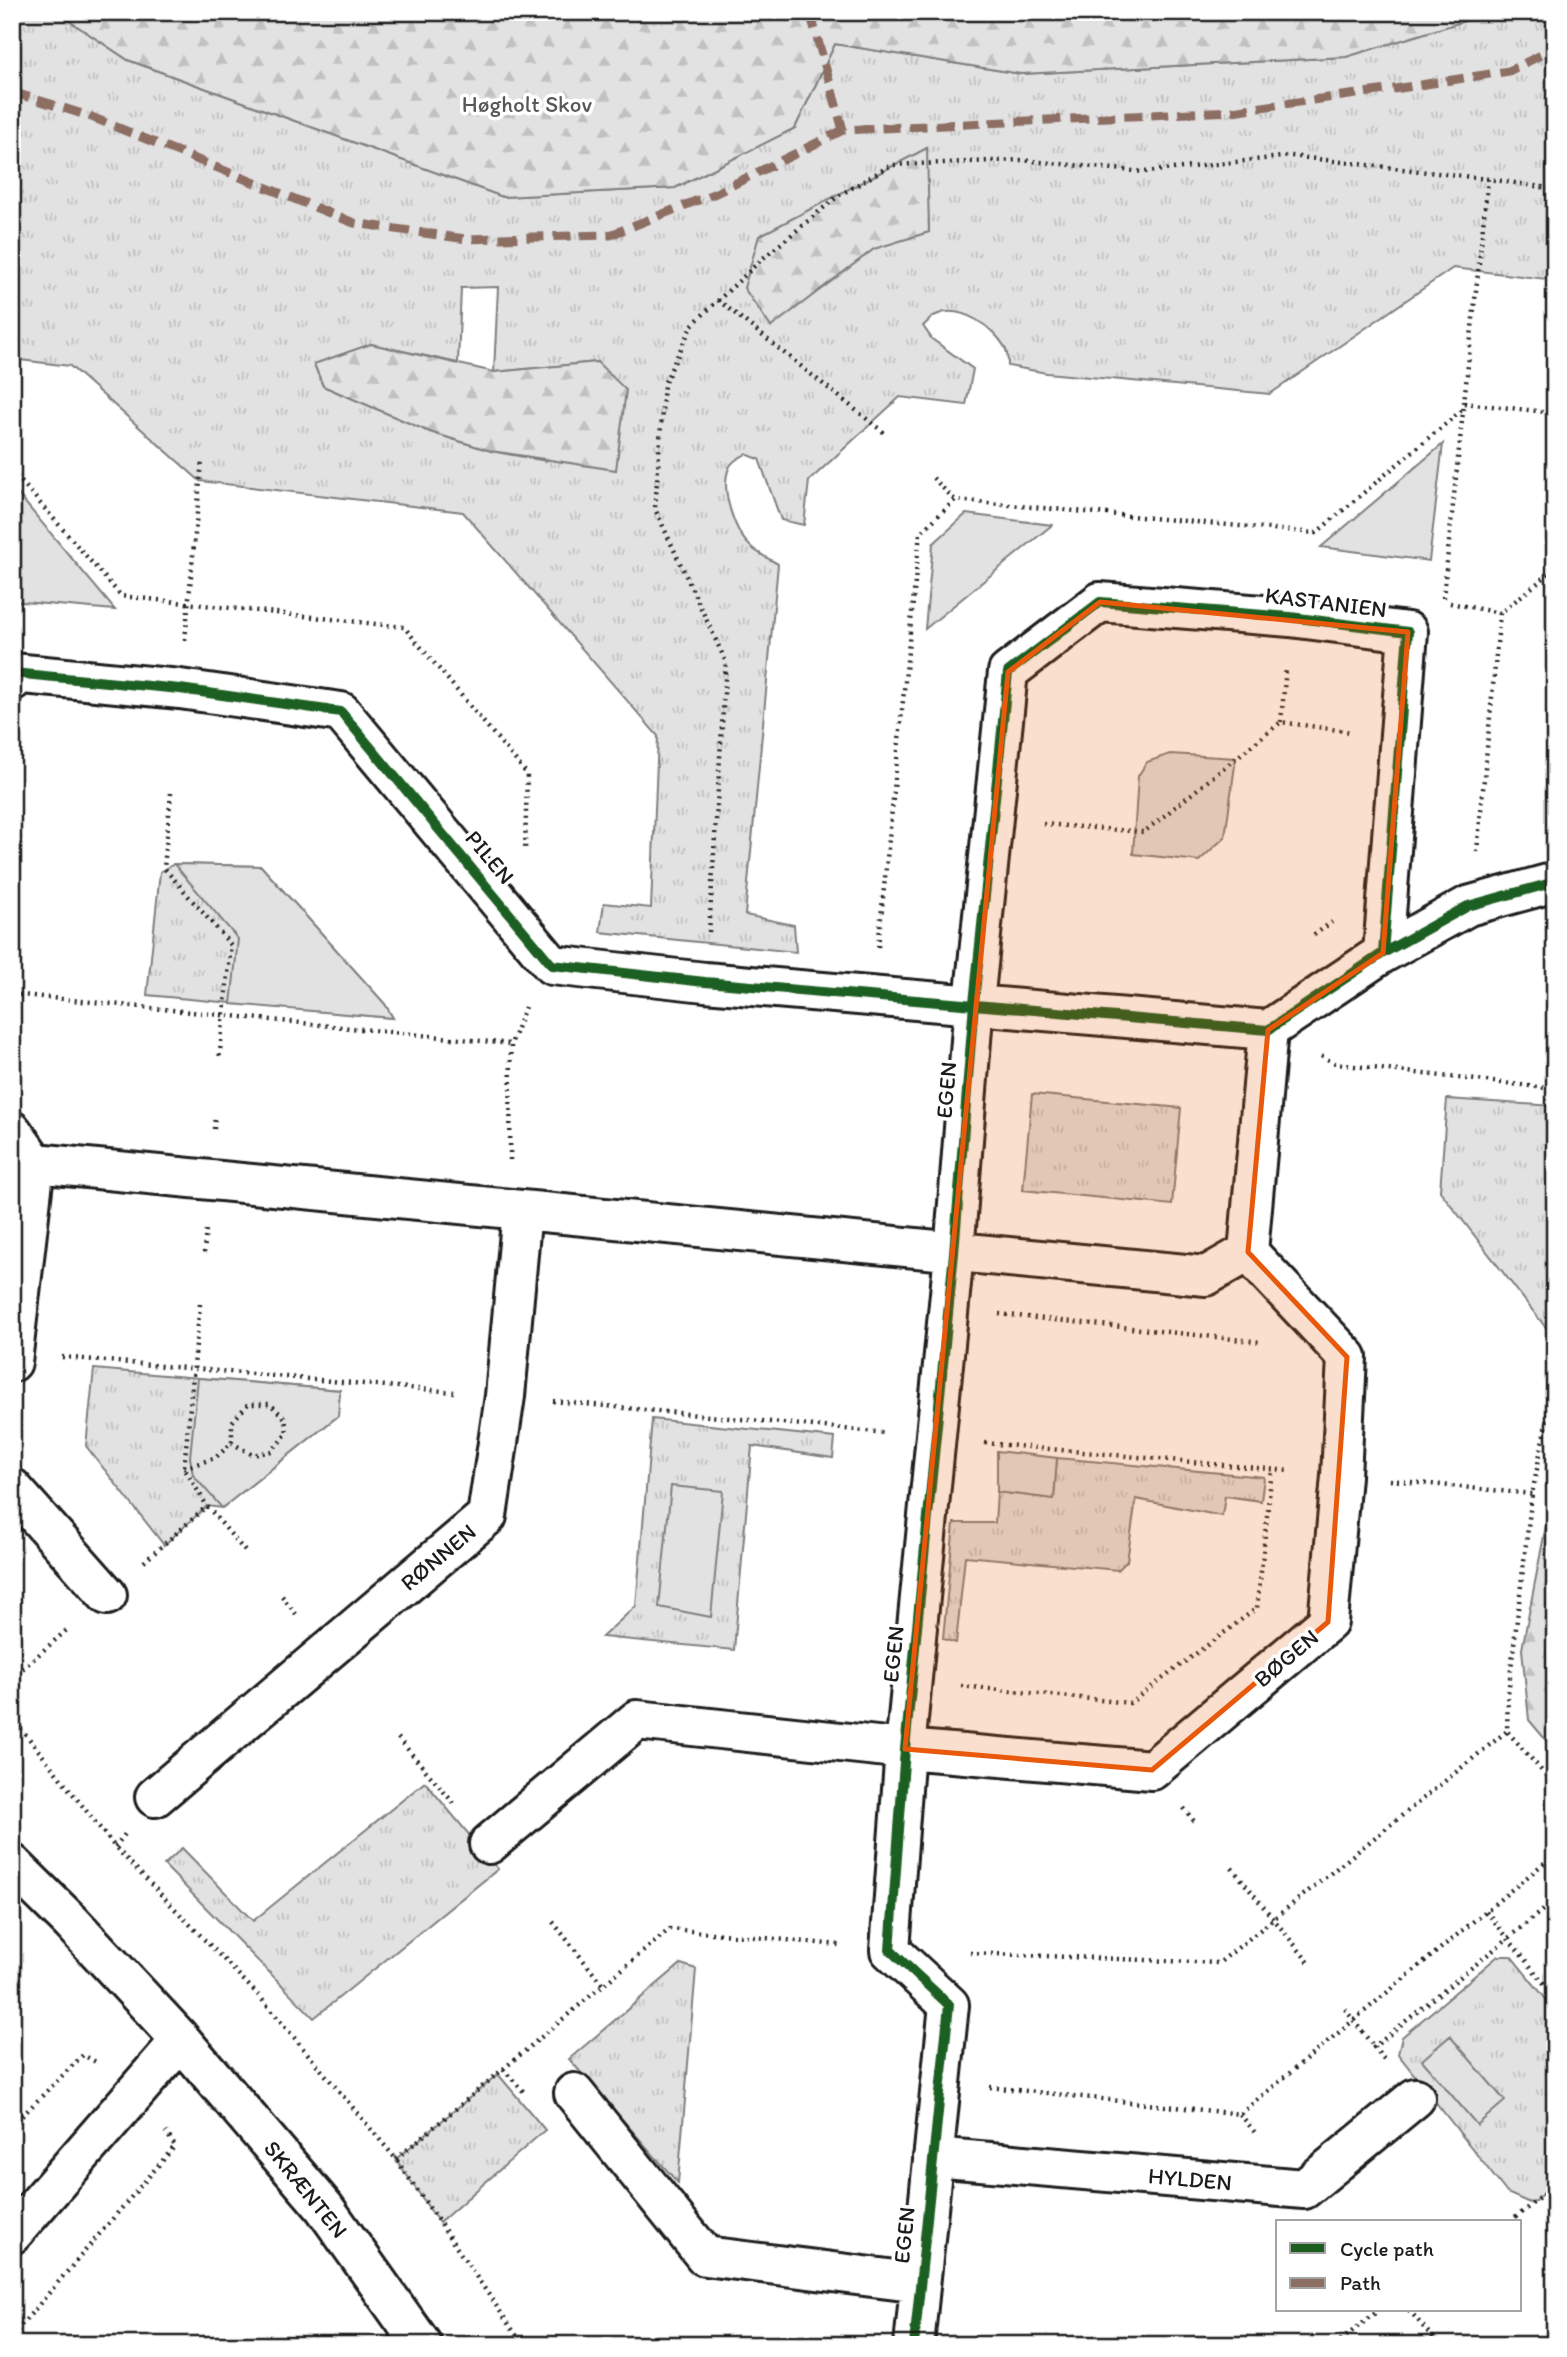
<svg xmlns="http://www.w3.org/2000/svg" width="1567" height="2357" viewBox="0 0 1567 2357" font-family="Itim,sans-serif">
  <style>
    .grass { fill: url(#grass-tufts); stroke: #7f7f7f; stroke-width: 2; fill-rule: evenodd }
    .forest { fill: url(#forest-firs); stroke: #7f7f7f; stroke-width: 2 }
    .park { fill: #e2e2e2; stroke: #7f7f7f; stroke-width: 2 }
    .lines { fill: none; stroke-linecap: round; stroke-linejoin: round }
    .street-casing { stroke: #1c1c1c; stroke-width: 44 }
    .path { stroke: #1c1c1c; stroke-width: 4.5; stroke-dasharray: 2 5; stroke-linecap: butt }
    .street { stroke: #fff; stroke-width: 38 }
    .quiet { stroke: #8d6e63; stroke-width: 9; stroke-dasharray: 18 9; stroke-linecap: butt }
    .cycleway-casing { stroke: #fff; stroke-width: 15 }
    .cycleway { stroke: #1b5e20; stroke-width: 10 }
    .marked { fill: #e8590c; fill-opacity: 0.2; stroke: #e8590c; stroke-width: 5; stroke-linejoin: round }
    .labels { text-anchor: middle; dominant-baseline: central; stroke-width: 7; stroke-linejoin: round; paint-order: stroke }
    .park-label { font-size: 23px; fill: #575757; stroke: #fff }
    .street-label { font-size: 23px; fill: #1c1c1c; stroke: #fff }
  </style>
  <defs>
    <pattern id="grass-tufts" width="24" height="20" patternUnits="userSpaceOnUse" patternTransform="scale(1.75)"><rect width="24" height="20" fill="#e2e2e2"/><path d="M3 7l-1-3M5 7V3M7 7l1-3M15 17l-1-3M17 17v-4M19 17l1-3" fill="none" stroke="#c1c1c1"/></pattern>
    <pattern id="forest-firs" width="22" height="20" patternUnits="userSpaceOnUse" patternTransform="scale(1.75)"><rect width="22" height="20" fill="#e2e2e2"/><path d="M5 1l3.5 6h-7zM16 11l3.5 6h-7z" fill="#c1c1c1"/></pattern>
  </defs>
  <rect width="100%" height="100%" fill="#fff"/>
  <filter id="ink" filterUnits="userSpaceOnUse"><feTurbulence type="fractalNoise" baseFrequency=".0143" numOctaves="2"/><feDisplacementMap in="SourceGraphic" scale="14" xChannelSelector="R" yChannelSelector="G"/><feConvolveMatrix kernelMatrix="1 2 1 2 8 2 1 2 1" color-interpolation-filters="sRGB"/></filter>
  <g filter="url(#ink)">
    <!-- grass -->
    <path class="grass" d="M12 12H56L128 60 503 197 675 188 795 128 835 44 1021 74 1346 57 1474 18 1480 12H1555V280L1453 268 1270 394 1047 373 1008 366C1008 361 1008 355 1006 350 996 328 960 303 936 315 931 317 927 323 923 326L932 339 973 369 966 405 900 397 809 481 804 525 781 520 759 459 746 454C739 458 732 461 729 468 720 489 734 531 750 546 757 553 769 559 778 564L745 915 794 925 796 952 600 932 604 903 651 908 658 736 463 512 200 481 70 366 12 359ZM926 149 929 232 874 248ZM498 287 494 372 597 362 546 461 491 451 430 432 323 386 314 364 371 344 458 363 461 288Z
      M174 864 261 866 385 1004 393 1018 147 995 160 872Z
      M1032 1094 1181 1108 1172 1205 1023 1190Z
      M1447 1099 1555 1106V1308L1550 1333 1440 1191Z
      M94 1369 340 1390 338 1416 222 1508 207 1506 164 1545 86 1446Z
      M652 1419 835 1438 833 1458 752 1446 734 1650 602 1637 636 1606Z
      M1057 1458 1264 1477 1261 1501 1225 1496 1222 1516 1136 1499 1127 1561 1118 1570 965 1556 956 1643 943 1639 954 1523H995L997 1492 1054 1499Z
      M425 1782 498 1869 314 2018 164 1865 182 1848 253 1921Z
      M1498 1956H1511L1555 2010V2182L1532 2204 1507 2193 1398 2054 1402 2037Z
      M681 1964 696 1969 678 2183 569 2059Z
      M498 2074 545 2130 439 2223 396 2159Z"/>
    <!-- forest -->
    <path class="forest" d="M56 12H1480L1475 18 1346 57 1021 74 835 44 795 128 675 188 503 197 128 60Z
      M927 148 929 232 874 249 771 327 744 288 759 236Z
      M371 344 494 372 597 362 626 390 616 470 491 451 430 432 323 386 314 364Z
      M1555 1479V1751L1529 1720 1522 1649Z"/>
    <!-- park -->
    <path class="park" d="M1443 444 1429 561 1321 547Z
      M12 487 115 610 12 601Z
      M966 514 1052 525 925 629 933 544Z
      M1170 754 1236 758 1225 837 1199 861 1133 854 1138 776 1147 762Z
      M174 864 261 866 385 1004 393 1018 231 1004 238 939Z
      M198 1378 340 1390 338 1416 222 1508 193 1475 190 1457Z
      M997 1451 1057 1458 1054 1499 997 1492Z
      M671 1486 723 1491 711 1617 659 1607Z
      M1450 2036 1505 2101 1477 2125 1422 2060Z"/>
    <g class="lines">
      <defs>
        <path id="street" d="M12 681 13 673 180 689 341 712 552 965 705 982 1268 1030 1383 953 1468 906 1555 882
          M12 1131 35 1163
          M35 1163 1206 1276 1248 1252 1268 1030
          M12 1362 35 1163
          M12 1488 107 1595
          M155 1797 487 1516 505 1396 522 1210
          M489 1844 637 1720 905 1749 1152 1770 1328 1622 1341 1476 1347 1357 1248 1252
          M12 1864 71 1922 181 2040 324 2207 422 2345
          M574 2093 705 2256 920 2283
          M933 2157 1304 2189 1415 2098
          M12 2234 181 2040
          M914 2345 949 2005 890 1950 905 1749 954 1253 974 1003 1008 672 1100 602 1290 617 1408 632 1383 953"/>
      </defs>
      <!-- street casing -->
      <use href="#street" class="street-casing"/>
      <!-- path -->
      <path class="path" d="M718 300 887 435
        M1464 403 1555 413
        M12 471 121 596 404 627 527 774 525 852
        M933 478 955 500
        M1443 598 1488 179
        M1450 603 1500 613
        M185 640 202 460
        M1281 722 1286 668
        M171 793 164 868 231 945 219 1061
        M1043 824 1144 832 1281 722 1352 732
        M1477 852 1500 613 1555 569
        M709 932 726 662 655 509 664 384 692 325 761 260 838 196 891 165 1020 160 1145 172 1291 156 1488 179 1555 189
        M1314 935 1332 922
        M878 947 920 533 955 500 1316 533 1462 410
        M12 994 511 1044
        M1321 1056 1337 1064 1555 1089
        M214 1129 215 1116
        M510 1160 511 1044 525 1007
        M204 1253 206 1228
        M200 1304 184 1468 207 1506 248 1555
        M999 1314 1262 1342
        M62 1357 454 1392
        M1555 1379 1532 1494 1508 1694 1507 1731 1555 1786
        M553 1401 886 1433
        M985 1443 1290 1471
        M184 1468 215 1458 232 1443V1422L248 1404H270L285 1418 287 1433 272 1451 253 1455 232 1443
        M1390 1480 1532 1494
        M144 1562 207 1506
        M282 1596 296 1614
        M12 1678 69 1628
        M961 1686 1130 1703 1257 1608 1272 1470
        M12 1717 115 1847 260 1997 396 2159 523 2345
        M398 1738 457 1807
        M1184 1808 1196 1824
        M115 1847 125 1834
        M1232 1868 1311 1965
        M1486 1911 1555 1997
        M553 1922 602 1984
        M970 1953 1219 1963 1507 1731
        M1345 2009 1374 2047
        M1384 2059 1374 2047 1555 1900
        M503 2069 524 2092
        M990 2087 1240 2114 1555 1854
        M1240 2114 1257 2135
        M12 2126 83 2055 96 2062
        M396 2159 670 1929 839 1945
        M1510 2222 1555 2185
        M1409 2310 1439 2345
        M12 2336 175 2146 166 2132
        M1335 2345 1379 2310"/>
      <!-- street -->
      <use href="#street" class="street"/>
      <!-- quiet -->
      <path class="quiet" d="M810 12 843 130
        M12 92 89 116 354 223 466 239 610 235 716 193 843 130 1232 111 1401 88 1509 71 1555 48"/>
      <defs>
        <path id="cycleway" d="M12 681 13 673 180 689 341 712 552 965 705 982 1268 1030 1383 953 1468 906 1555 882
          M914 2345 949 2005 890 1950 905 1749 954 1253 974 1003 1008 672 1100 602 1290 617 1408 632 1383 953"/>
      </defs>
      <!-- cycleway casing -->
      <use href="#cycleway" class="cycleway-casing"/>
      <!-- cycleway -->
      <use href="#cycleway" class="cycleway"/>
    </g>
  </g>
  <!-- marked area -->
  <path class="marked" d="M1100 602 1408 632 1383 953 1268 1030 1248 1252 1347 1357 1328 1622 1152 1770 905 1749 1008 672Z"/>
  <g class="labels">
    <!-- park labels -->
    <g class="park-label">
      <text x="527" y="104">Høgholt Skov</text>
    </g>
    <!-- street labels -->
    <g class="street-label">
      <text transform="translate(1326 602) rotate(7)">KASTANIEN</text>
      <text transform="translate(490 857) rotate(50)">PILEN</text>
      <text transform="translate(946 1090) rotate(-85)">EGEN</text>
      <text transform="translate(438 1557) rotate(-40)">RØNNEN</text>
      <text transform="translate(893 1654) rotate(-84)">EGEN</text>
      <text transform="translate(1286 1658) rotate(-40)">BØGEN</text>
      <text transform="translate(1190 2179) rotate(5)">HYLDEN</text>
      <text transform="translate(306 2189) rotate(51)">SKRÆNTEN</text>
      <text transform="translate(904 2235) rotate(-84)">EGEN</text>
    </g>
  </g>
  <!-- margin -->
  <rect width="1567" height="2357" fill="none" stroke="#fff" stroke-width="42"/>
  <rect x="21" y="21" width="1525" height="2315" fill="none" stroke="#1c1c1c" stroke-width="2.5" filter="url(#ink)"/>
  <!-- legend -->
  <rect x="1276" y="2220" width="245" height="91" fill="#ffffff" stroke="#a4a4a4" stroke-width="2"/>
  <rect x="1290" y="2243" width="35" height="10" fill="#1b5e20" stroke="#a4a4a4" stroke-width="2"/>
  <text x="1340" y="2256" font-size="21" fill="#1c1c1c">Cycle path</text>
  <rect x="1290" y="2278" width="35" height="10" fill="#8d6e63" stroke="#a4a4a4" stroke-width="2"/>
  <text x="1340" y="2290" font-size="21" fill="#1c1c1c">Path</text>
</svg>
